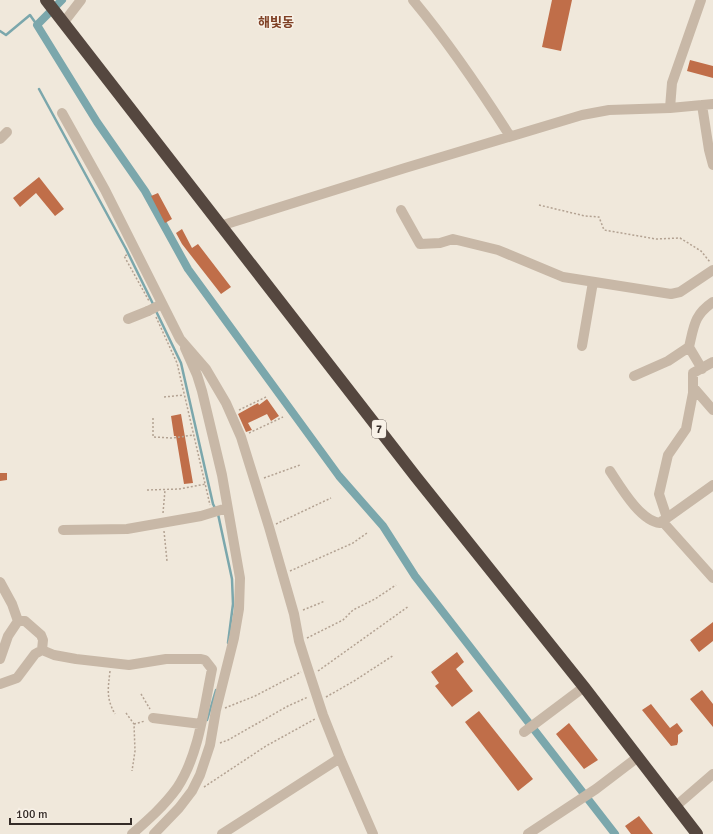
<svg xmlns="http://www.w3.org/2000/svg" width="713" height="834" viewBox="0 0 713 834" font-family="Signika,'Noto Sans KR',sans-serif">
  <style>
    .lines { fill: none; stroke-linecap: round; stroke-linejoin: round }
    .stream { stroke: #7ba7ac; stroke-width: 2.5 }
    .canal { stroke: #7ba7ac; stroke-width: 8 }
    .building { fill: #c06e49 }
    .path { stroke: #b3a292; stroke-width: 1.5; stroke-dasharray: 2 2; stroke-linecap: butt }
    .minor { stroke: #c8b8a7; stroke-width: 10 }
    .highway { stroke: #55473f; stroke-width: 12 }
    .minor-bridge { stroke: #c8b8a7; stroke-width: 10 }
    .labels { text-anchor: middle; dominant-baseline: central; stroke-width: 3; stroke-linejoin: round; paint-order: stroke }
    .shield { fill: #f8f1e7; stroke: #706761; stroke-width: 1 }
    .shield-label { font-size: 11px; font-weight: bold; fill: #352c28 }
    .neighbourhood-label { font-size: 13px; font-weight: bold; fill: #7f4025; stroke: #f8f1e7 }
  </style>
  <rect width="100%" height="100%" fill="#f0e8db"/>
  <g class="lines">
    <!-- stream -->
    <path class="stream" d="M0 31 6 35 30 15 37 25
      M39 89 126 249 154 306
      M156 311 181 363 213 504 216 510
      M218 514 232 579 233 604 228 643
      M207 720 216 690"/>
    <!-- canal -->
    <path class="canal" d="M62 0 37 25 97 122 145 191 188 269 339 476 383 526 415 576 615 834"/>
  </g>
  <!-- building -->
  <path class="building" d="M552 0H572L561 51 542 47Z
    M690 60 713 66V78L687 71Z
    M39 177 64 209 55 216 36 193 20 207 13 198Z
    M158 193 172 219 165 223 151 196Z
    M182 229 192 248 198 244 231 287 221 294 182 244 176 233Z
    M267 399 279 416 271 421 267 414 248 423 252 430 246 432 238 414 258 403 259 405Z
    M181 414 193 483 184 484 176 436H174L171 416Z
    M0 473H7V480L0 481Z
    M713 622V641L699 652 690 640Z
    M457 652 464 662 456 669 473 691 452 707 435 686 439 683 431 672Z
    M702 690 713 704V727L690 699Z
    M651 704 670 728 677 723 683 731 678 735V742L677 745 671 746 642 710Z
    M479 711 533 779 518 791 465 722Z
    M569 723 598 760 584 769 556 734Z
    M639 816 653 834H631L625 826Z"/>
  <g class="lines">
    <!-- path -->
    <path class="path" d="M539 205 585 216 599 217 604 230 656 239 680 238 701 251 710 262
      M127 255 124 256 149 301
      M156 317 177 363 210 505
      M164 397 184 395
      M239 410 266 397
      M153 418V437L172 438 194 435
      M249 433 283 417
      M264 478 300 465
      M147 490 179 489 206 484
      M163 513 165 490
      M276 524 331 498
      M164 531 167 561
      M290 571 353 543 367 533
      M303 610 325 601
      M307 638 343 620 353 610 375 599 396 585
      M110 671C108 689 106 698 115 714
      M318 671 409 606
      M141 694 150 709
      M326 697 354 681 394 655
      M225 708 255 696 301 672
      M126 713 134 724 135 751 132 771
      M134 724 145 721
      M220 743 228 740 288 706 308 697
      M204 787 266 746 315 719"/>
    <!-- minor -->
    <path class="minor" d="M413 0C449 43 480 89 510 136
      M64 22 81 0
      M702 105 709 150 713 165
      M670 108 672 83 701 0
      M62 113 105 190 180 339 206 369 226 403 241 437 269 527 294 614 299 641 305 660 323 715 340 758 373 834
      M0 139 7 132
      M401 210 420 244 440 243 453 239 498 250 563 277 671 294 680 292 713 270
      M220 226 405 168 582 115 609 110 670 108 713 104
      M128 319 148 311
      M582 346 593 282
      M689 347 702 369
      M634 376 668 361 689 347C694 326 694 315 713 302
      M693 387 713 410
      M610 471C620 486 640 521 660 523L713 485
      M667 518 659 494 668 455 686 429 693 393V373L713 362
      M662 521 713 578
      M63 530 127 529 201 516 227 508
      M0 582 12 604 18 621 8 636 0 659
      M18 621H25L41 635 43 640 42 650
      M42 650 54 655 76 659 129 665 166 659H201L205 660 212 669C204 708 199 755 177 788 164 806 148 820 132 834
      M0 684 17 678 35 654 42 650
      M153 718 201 724
      M524 732 584 687
      M676 806 713 774
      M154 834 179 808 192 791 200 775 210 745 216 710 234 638 239 609 240 578 222 475 202 391 197 375 185 348
      M222 834 340 758
      M528 834 596 789 638 757"/>
    <!-- highway -->
    <path class="highway" d="M46 0 416 477 584 687 697 834"/>
    <!-- minor-bridge -->
    <path class="minor-bridge" d="M148 311 160 305"/>
  </g>
  <g class="labels">
    <!-- shield labels -->
    <rect class="shield" x="372" y="420" width="14" height="18" rx="3"/>
    <g class="shield-label">
      <text x="379" y="429">7</text>
    </g>
    <!-- neighbourhood labels -->
    <g class="neighbourhood-label">
      <text x="276" y="23">해빛동</text>
    </g>
  </g>
  <!-- scale -->
  <path d="M10 818v6h121v-6" fill="none" stroke="#352c28" stroke-width="2"/>
  <text x="16" y="818" font-size="12" fill="#352c28" stroke="#f8f1e7" stroke-width="3" paint-order="stroke">100 m</text>
</svg>
